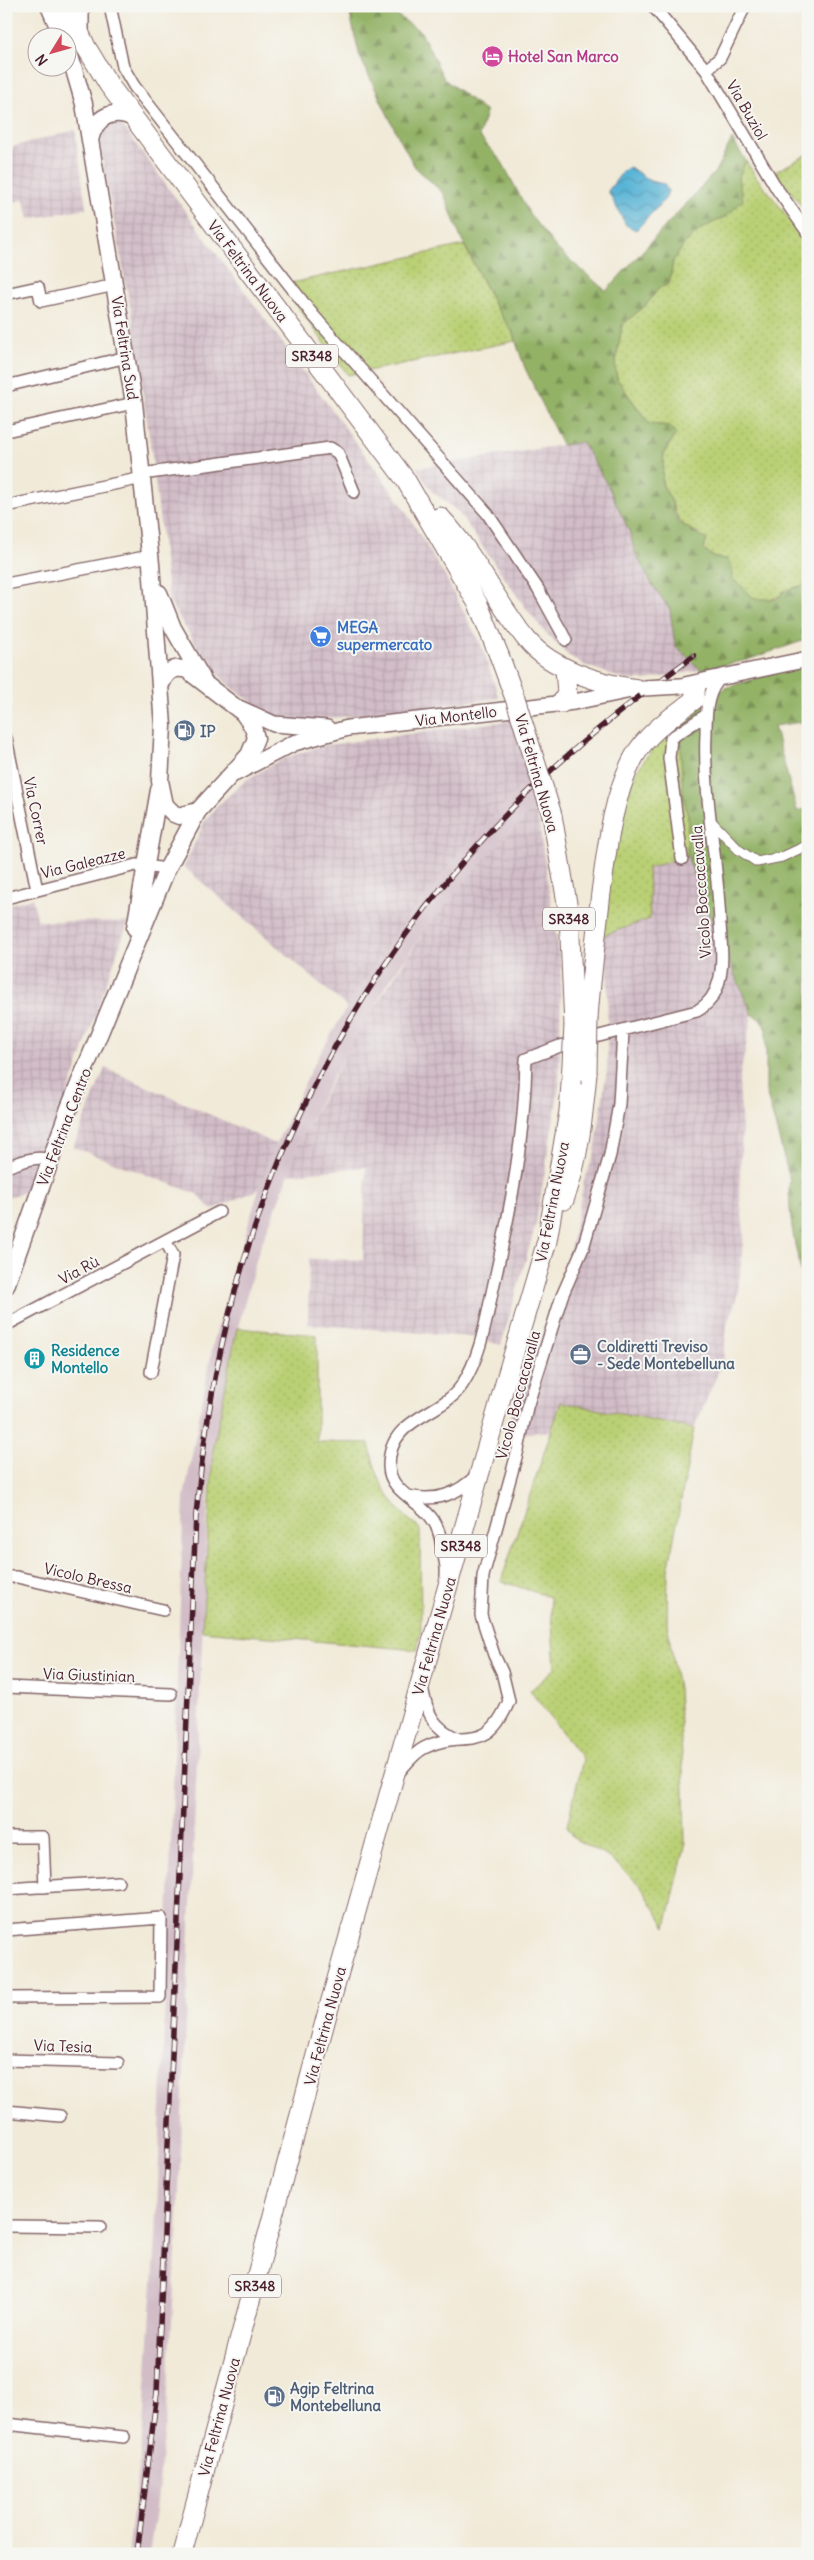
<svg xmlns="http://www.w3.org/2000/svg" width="814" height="2560" viewBox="0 0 814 2560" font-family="Delius,sans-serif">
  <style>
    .industrial { fill: url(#industrial-grid) }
    .railway { fill: #d2bdc7 }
    .grass { fill: url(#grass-dots); stroke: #827850 }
    .forest { fill: url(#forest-firs); stroke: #6e6848 }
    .water { fill: url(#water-waves); stroke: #506980 }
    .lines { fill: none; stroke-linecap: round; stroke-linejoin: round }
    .pedestrian-casing { stroke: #846668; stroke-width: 11 }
    .minor-casing { stroke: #846668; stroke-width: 14 }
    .tertiary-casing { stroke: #846668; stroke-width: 18 }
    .secondary-casing { stroke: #846668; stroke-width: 19 }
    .primary-casing { stroke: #846668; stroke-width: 21 }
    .pedestrian { stroke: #fff; stroke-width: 9 }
    .minor { stroke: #fff; stroke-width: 11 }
    .tertiary { stroke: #fff; stroke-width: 15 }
    .secondary { stroke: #fff; stroke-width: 16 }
    .primary { stroke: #fff; stroke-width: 19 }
    .rail-casing { stroke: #4a1f2b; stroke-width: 5.5 }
    .rail { stroke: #f6f6f2; stroke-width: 4; stroke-dasharray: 11; stroke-linecap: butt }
    .tertiary-bridge-casing { stroke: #846668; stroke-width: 18; stroke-linecap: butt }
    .primary-bridge-casing { stroke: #846668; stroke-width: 21; stroke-linecap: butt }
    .tertiary-bridge { stroke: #fff; stroke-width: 15 }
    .primary-bridge { stroke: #fff; stroke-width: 19 }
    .labels { text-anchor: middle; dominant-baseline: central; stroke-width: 4; stroke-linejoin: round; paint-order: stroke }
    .shield { fill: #f6f6f2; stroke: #7e6067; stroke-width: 1 }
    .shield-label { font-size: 14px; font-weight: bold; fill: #4a1f2b }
    .hotel-label { font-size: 15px; font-weight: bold; fill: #b23c85; stroke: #f6f6f2; text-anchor: start }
    .street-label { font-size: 15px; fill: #4a1f2b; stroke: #f6f6f2 }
    .shop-label { font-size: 15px; font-weight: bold; fill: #366cbe; stroke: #f6f6f2; text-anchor: start }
    .service-label { font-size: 15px; font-weight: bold; fill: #4e5e75; stroke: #f6f6f2; text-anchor: start }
    .culture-label { font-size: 15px; font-weight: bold; fill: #0d838f; stroke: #f6f6f2; text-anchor: start }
  </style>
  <defs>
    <pattern id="industrial-grid" width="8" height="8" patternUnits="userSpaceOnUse" patternTransform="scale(1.25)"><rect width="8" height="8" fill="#d2bdc7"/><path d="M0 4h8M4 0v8" fill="none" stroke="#b6a2ab"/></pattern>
    <pattern id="grass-dots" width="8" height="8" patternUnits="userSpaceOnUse" patternTransform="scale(1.25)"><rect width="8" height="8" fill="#bad074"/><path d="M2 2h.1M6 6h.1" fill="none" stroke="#a1b265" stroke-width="1.8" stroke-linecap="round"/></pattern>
    <pattern id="forest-firs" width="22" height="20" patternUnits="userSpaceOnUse" patternTransform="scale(1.25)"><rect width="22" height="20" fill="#93b266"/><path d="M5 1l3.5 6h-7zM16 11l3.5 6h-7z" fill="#7a9054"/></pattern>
    <pattern id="water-waves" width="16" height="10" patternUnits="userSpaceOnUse" patternTransform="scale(1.25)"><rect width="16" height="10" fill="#57b3d5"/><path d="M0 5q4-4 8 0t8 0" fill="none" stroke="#4a91ad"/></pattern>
  </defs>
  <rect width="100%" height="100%" fill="#f6f6f2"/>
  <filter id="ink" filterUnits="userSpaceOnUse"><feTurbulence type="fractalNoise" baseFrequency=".02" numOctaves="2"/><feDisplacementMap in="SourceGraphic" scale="10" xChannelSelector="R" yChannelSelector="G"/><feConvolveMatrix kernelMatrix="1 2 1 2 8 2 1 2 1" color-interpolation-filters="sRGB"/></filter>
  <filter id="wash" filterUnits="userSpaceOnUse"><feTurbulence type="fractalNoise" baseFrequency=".0096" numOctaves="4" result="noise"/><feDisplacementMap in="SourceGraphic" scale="20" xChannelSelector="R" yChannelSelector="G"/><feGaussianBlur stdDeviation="1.12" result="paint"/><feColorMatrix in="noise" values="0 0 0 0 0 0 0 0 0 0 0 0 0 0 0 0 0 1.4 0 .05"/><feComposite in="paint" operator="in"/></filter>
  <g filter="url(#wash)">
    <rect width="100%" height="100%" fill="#f1ead8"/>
    <!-- industrial -->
    <path class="industrial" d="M116 117 402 505 446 578 482 647 499 698 282 724 226 683 206 661 169 601 154 471 133 322 97 130Z
      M75 130 86 208 29 219 24 199 6 205V146L8 148Z
      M582 442 608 486 630 533 635 553 652 584 670 610 675 645 701 670 645 680H626L582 664 568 655 544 631 525 607 458 512 432 491 416 468Z
      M513 720 530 778 463 849 402 926 347 1007 184 867 204 822 216 807 246 780 280 760 320 746Z
      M536 805 561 969 559 1087 536 1224 501 1345 472 1337 308 1324 309 1259 363 1260 366 1167 289 1174 297 1146 359 1030 429 925 481 862Z
      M687 856 714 927 752 1014 739 1081 742 1133 739 1191 744 1232 738 1293 727 1325 723 1361 694 1429 561 1402 552 1431 505 1435 520 1386 531 1369 554 1301 571 1246 584 1181 595 1152 607 1069 608 969 601 936 648 868Z
      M32 898 38 921 128 922 50 1145 32 1189 6 1198V905Z
      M105 1068 276 1144 259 1189 212 1210 197 1194 73 1147Z"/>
    <!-- railway -->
    <path class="railway" d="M530 778 536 805 481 862 429 925 388 983 332 1078 297 1146 289 1174 258 1253 234 1342 213 1451 208 1498 177 2236 167 2406 156 2510 149 2554H128L143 2429 156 2238 184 1497 214 1340 259 1189 276 1144 312 1068 347 1007 402 926 463 849Z"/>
    <!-- grass -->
    <path class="grass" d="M808 154V214L775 172Z
      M746 161 757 178 808 242V584C803 586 797 586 792 589 779 596 764 607 748 595 742 590 741 585 732 579V568L703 550 699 533C682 527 677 519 672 503 670 496 665 491 663 485 658 471 662 454 670 444V426L649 424 617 379 615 367 622 325 646 305 659 288 669 284 673 261 685 243 701 229 728 215 743 200 738 178Z
      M464 245 495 306 512 331 515 341 348 375 282 285Z
      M679 721 683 795 688 815 687 856 648 868 650 919 601 936 599 911 629 783 647 756Z
      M237 1328 317 1335V1442L369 1443C377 1483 389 1504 420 1529L421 1633 417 1650 202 1631 213 1451Z
      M561 1402 694 1429 668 1571 667 1623 678 1689 684 1789 685 1846 666 1927 640 1885 610 1858 573 1838 567 1826 583 1759 530 1691 555 1668 550 1597 501 1581Z"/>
    <!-- forest -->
    <path class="forest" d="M348 6H384L421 32 444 79 486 112 479 136 502 162 530 215 557 249 606 291 715 172 732 139 746 161 738 178 743 200 728 215 701 229 685 243 673 261 669 284 659 288 646 305 622 325 615 367 617 379 649 424 670 426 676 434 664 452 662 484 672 502 674 513 680 523 707 540 703 550 715 558 727 559 732 568V579C756 594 741 600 777 599L784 591 808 584V639L747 660 701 670 675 645 670 610 652 584 635 553 630 533 608 486 582 442 562 445 525 368 512 331 495 306 460 236 444 194 415 167 399 138 360 57Z
      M808 662V721L774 726 797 811 808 808V1304C802 1271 792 1241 790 1208 790 1198 788 1190 790 1180L766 1091V1028L761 1020 752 1014 714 927 687 856 688 815 683 795 679 721 725 688Z"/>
    <!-- water -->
    <path class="water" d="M630 167 650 181 664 184 668 191 665 199 636 230 626 225 608 191 623 171Z"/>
  </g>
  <g filter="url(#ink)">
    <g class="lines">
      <defs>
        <path id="pedestrian" d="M711 821 739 850 757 862 782 857 808 845"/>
        <path id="minor" d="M110 6 123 67 134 86 313 315 487 513 538 589 566 640
          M653 6 706 70 777 189 808 233
          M83 31V6
          M706 70 720 58 745 6
          M6 294 38 287 41 301 115 285
          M6 386 127 357
          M6 431 134 403
          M142 474 330 448 338 453 354 492
          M6 506 143 478
          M6 584 150 556
          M6 738 37 890
          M682 859 669 758 671 738 706 715
          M6 898 136 865 167 869
          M6 1167C21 1162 36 1155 50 1160
          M6 1325 219 1212
          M151 1372 171 1266 173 1255 166 1242
          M408 1496C436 1502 457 1495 477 1475
          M446 1575C447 1567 445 1560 443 1552 441 1541 440 1530 433 1520 421 1501 389 1492 389 1466 389 1416 441 1417 462 1385 481 1356 486 1320 493 1288 510 1212 525 1137 526 1059L560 1046 697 1011C709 1004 716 994 719 981 724 963 721 942 720 924 718 860 703 797 706 733 706 716 706 696 717 682
          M6 1577H17L163 1610
          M6 1687 171 1694
          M422 1687C427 1713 433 1729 459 1739
          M399 1772C407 1763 414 1753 424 1748 464 1727 485 1758 509 1701L502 1672 494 1655 481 1615 483 1576 518 1450 527 1407 562 1296 583 1248 610 1155 619 1104 623 1031
          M6 1837H43L45 1887
          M6 1889 118 1882
          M6 1930 161 1918 160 1997 6 1998
          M6 2060 118 2063
          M6 2111 60 2116
          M6 2226 100 2227
          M6 2424 124 2437"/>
        <path id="tertiary" d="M685 685 808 659
          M239 708 274 724 327 728
          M236 773 294 743 348 728 574 702 631 690"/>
        <path id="secondary" d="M49 6 63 38
          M68 49 84 104 134 403 151 564 163 726 160 781 165 805 174 814 179 816 198 811 249 755 256 738 253 727 243 713 187 670C172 665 165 674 160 687
          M90 140C95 117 113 107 135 119
          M159 593 173 628 202 678
          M135 928 159 790
          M6 1286 69 1108 167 869 198 811"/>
        <path id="primary" d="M67 6 86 47 109 85 405 479 478 604 499 655
          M440 517C475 554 495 601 527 640 551 669 601 684 637 689
          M562 703 567 693 565 669
          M552 815 569 915 574 1025
          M588 1018C591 976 596 935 601 893 607 848 612 798 634 757 647 733 673 716 694 700L696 685
          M564 1200C579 1161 583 1115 587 1073
          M182 2554 326 2018 507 1376 547 1241 569 1111 571 1084"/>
      </defs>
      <!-- pedestrian casing -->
      <use href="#pedestrian" class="pedestrian-casing"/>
      <!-- minor casing -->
      <use href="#minor" class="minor-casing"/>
      <!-- tertiary casing -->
      <use href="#tertiary" class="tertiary-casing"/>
      <!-- secondary casing -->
      <use href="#secondary" class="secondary-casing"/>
      <!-- primary casing -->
      <use href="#primary" class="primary-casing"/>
      <!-- pedestrian -->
      <use href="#pedestrian" class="pedestrian"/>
      <!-- minor -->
      <use href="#minor" class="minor"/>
      <!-- tertiary -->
      <use href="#tertiary" class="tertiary"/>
      <!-- secondary -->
      <use href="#secondary" class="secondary"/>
      <!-- primary -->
      <use href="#primary" class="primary"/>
      <defs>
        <path id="rail" d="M137 2554 157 2392 196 1515C202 1451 211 1389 226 1327 275 1119 389 922 545 776 592 732 642 693 694 656"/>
      </defs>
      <!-- rail casing -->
      <use href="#rail" class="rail-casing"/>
      <!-- rail -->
      <use href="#rail" class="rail"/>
      <defs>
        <path id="tertiary-bridge" d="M644 688 681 686"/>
        <path id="primary-bridge" d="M499 655 516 701 552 815
          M587 1073 588 1018
          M571 1084 574 1025"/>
      </defs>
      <!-- tertiary-bridge casing -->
      <use href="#tertiary-bridge" class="tertiary-bridge-casing"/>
      <!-- primary-bridge casing -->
      <use href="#primary-bridge" class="primary-bridge-casing"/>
      <!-- tertiary-bridge -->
      <use href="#tertiary-bridge" class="tertiary-bridge"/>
      <!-- primary-bridge -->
      <use href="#primary-bridge" class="primary-bridge"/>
    </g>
  </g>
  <!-- icons -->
  <defs>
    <symbol id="hotel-disc" viewBox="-11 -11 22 22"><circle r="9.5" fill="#d1479c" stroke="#f6f6f2"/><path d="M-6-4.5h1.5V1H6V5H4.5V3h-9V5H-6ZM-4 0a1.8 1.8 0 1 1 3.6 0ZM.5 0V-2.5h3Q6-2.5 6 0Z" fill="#fff"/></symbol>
    <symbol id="supermarket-disc" viewBox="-11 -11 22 22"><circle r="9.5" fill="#3f7fe0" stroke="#f6f6f2"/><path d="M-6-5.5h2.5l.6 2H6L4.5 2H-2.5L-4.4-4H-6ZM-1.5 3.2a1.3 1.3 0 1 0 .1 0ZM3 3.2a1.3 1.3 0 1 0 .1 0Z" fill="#fff"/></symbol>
    <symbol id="fuel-disc" viewBox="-11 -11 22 22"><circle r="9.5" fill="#5c6f8a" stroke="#f6f6f2"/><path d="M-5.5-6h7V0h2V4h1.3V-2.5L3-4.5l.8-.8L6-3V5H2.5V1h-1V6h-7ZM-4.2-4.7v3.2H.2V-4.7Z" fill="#fff"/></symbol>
    <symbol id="office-disc" viewBox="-11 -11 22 22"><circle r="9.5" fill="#5c6f8a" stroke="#f6f6f2"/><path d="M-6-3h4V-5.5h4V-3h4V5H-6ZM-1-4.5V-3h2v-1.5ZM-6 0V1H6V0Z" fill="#fff"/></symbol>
    <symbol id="building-disc" viewBox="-11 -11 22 22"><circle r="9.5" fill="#0f9aa8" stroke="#f6f6f2"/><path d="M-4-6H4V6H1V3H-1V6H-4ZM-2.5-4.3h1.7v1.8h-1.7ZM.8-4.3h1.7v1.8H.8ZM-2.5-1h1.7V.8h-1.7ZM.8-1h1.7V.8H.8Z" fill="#fff"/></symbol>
  </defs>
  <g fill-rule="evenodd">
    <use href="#hotel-disc" x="480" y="44" width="25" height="25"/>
    <use href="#supermarket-disc" x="308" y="624" width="25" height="25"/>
    <use href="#fuel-disc" x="172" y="718" width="25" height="25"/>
    <use href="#office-disc" x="568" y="1342" width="25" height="25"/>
    <use href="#building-disc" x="22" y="1346" width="25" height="25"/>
    <use href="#fuel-disc" x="262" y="2384" width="25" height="25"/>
  </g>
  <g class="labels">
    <!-- shield labels -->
    <g class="shield">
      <rect x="286" y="344.5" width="52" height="23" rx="4"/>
      <rect x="543" y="907.5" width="52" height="23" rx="4"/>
      <rect x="435" y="1534.5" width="52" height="23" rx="4"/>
      <rect x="229" y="2274.5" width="52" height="23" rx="4"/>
    </g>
    <g class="shield-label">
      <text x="312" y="356">SR348</text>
      <text x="569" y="919">SR348</text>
      <text x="461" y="1546">SR348</text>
      <text x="255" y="2286">SR348</text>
    </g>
    <!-- hotel labels -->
    <g class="hotel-label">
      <text x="508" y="56">Hotel San Marco</text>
    </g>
    <!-- street labels -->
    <g class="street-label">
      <text transform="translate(747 110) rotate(60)">Via Buziol</text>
      <text transform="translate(248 271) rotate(53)">Via Feltrina Nuova</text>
      <text transform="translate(125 348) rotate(81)">Via Feltrina Sud</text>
      <text transform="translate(456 716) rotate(-7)">Via Montello</text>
      <text transform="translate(537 773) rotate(74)">Via Feltrina Nuova</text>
      <text transform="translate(36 811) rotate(78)">Via Correr</text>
      <text transform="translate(83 863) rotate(-14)">Via Galeazze</text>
      <text transform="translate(701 892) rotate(-94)">Vicolo Boccacavalla</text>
      <text transform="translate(64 1127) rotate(-69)">Via Feltrina Centro</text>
      <text transform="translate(552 1202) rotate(-79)">Via Feltrina Nuova</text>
      <text transform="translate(79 1270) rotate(-28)">Via Rù</text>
      <text transform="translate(518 1395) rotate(-75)">Vicolo Boccacavalla</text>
      <text transform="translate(88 1578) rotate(13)">Vicolo Bressa</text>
      <text transform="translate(434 1636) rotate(-74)">Via Feltrina Nuova</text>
      <text transform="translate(89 1675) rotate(2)">Via Giustinian</text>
      <text transform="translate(325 2026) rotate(-75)">Via Feltrina Nuova</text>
      <text transform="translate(63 2046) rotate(2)">Via Tesia</text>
      <text transform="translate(219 2417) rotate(-75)">Via Feltrina Nuova</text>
    </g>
    <!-- shop labels -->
    <g class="shop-label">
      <text x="337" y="627">MEGA<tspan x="337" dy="17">supermercato</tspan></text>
    </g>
    <!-- service labels -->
    <g class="service-label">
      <text x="200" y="731">IP</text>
      <text x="597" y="1346">Coldiretti Treviso<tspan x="597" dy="17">- Sede Montebelluna</tspan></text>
      <text x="290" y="2388">Agip Feltrina<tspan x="290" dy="17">Montebelluna</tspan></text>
    </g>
    <!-- culture labels -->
    <g class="culture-label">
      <text x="51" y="1350">Residence<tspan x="51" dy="17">Montello</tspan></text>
    </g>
  </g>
  <!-- margin -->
  <rect width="814" height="2560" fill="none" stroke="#f6f6f2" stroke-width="25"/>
  <!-- north arrow -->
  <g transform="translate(52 52) rotate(233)"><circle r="24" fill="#f6f6f2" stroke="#b1a0a2"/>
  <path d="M0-4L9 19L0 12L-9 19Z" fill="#d1495b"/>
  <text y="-8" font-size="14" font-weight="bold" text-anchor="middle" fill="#4a1f2b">N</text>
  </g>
</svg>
